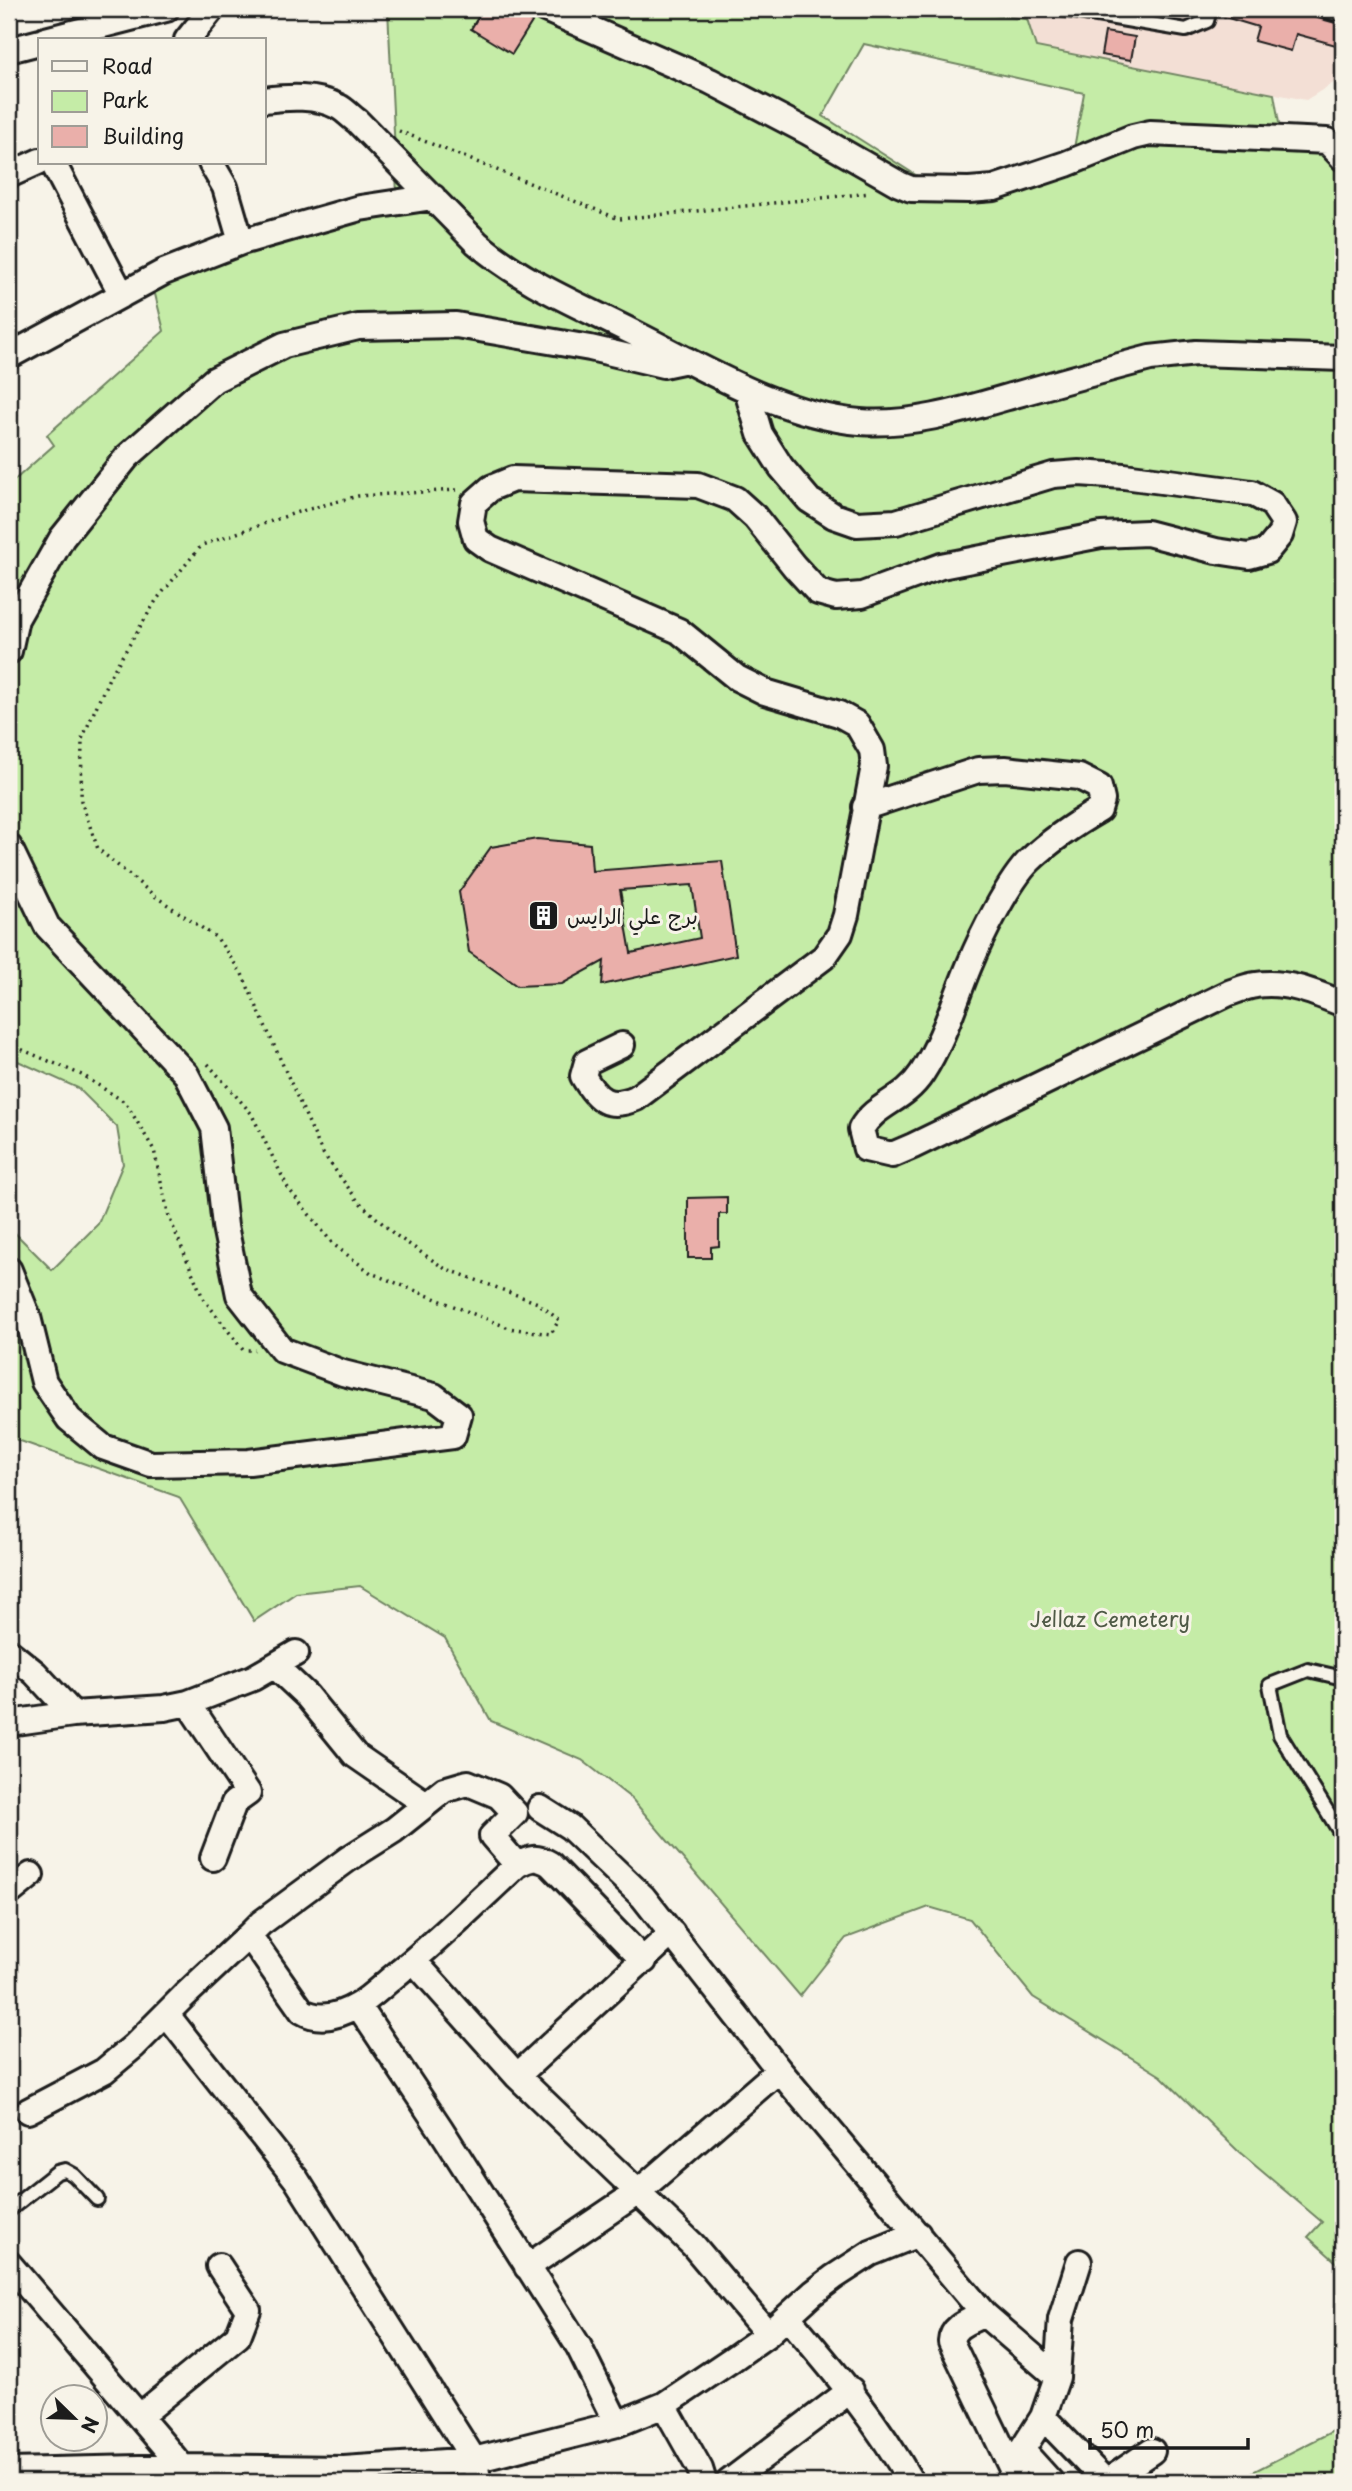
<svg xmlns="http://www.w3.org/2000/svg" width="1352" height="2491" viewBox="0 0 1352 2491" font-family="'Playpen Sans','Playpen Sans Arabic',sans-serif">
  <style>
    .built { fill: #f3dfd5 }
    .green { fill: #c5eca7; stroke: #708462; stroke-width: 2; fill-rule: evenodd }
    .building { fill: #eaafaa; stroke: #1c1c1c; stroke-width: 2; fill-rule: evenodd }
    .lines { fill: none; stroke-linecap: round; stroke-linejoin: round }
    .lane-casing { stroke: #1c1c1c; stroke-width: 18 }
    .street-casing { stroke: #1c1c1c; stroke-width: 30 }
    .path { stroke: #1c1c1c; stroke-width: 3.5; stroke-dasharray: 2 5; stroke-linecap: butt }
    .lane { stroke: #f7f3e8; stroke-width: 12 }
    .street { stroke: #f7f3e8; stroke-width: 24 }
    .labels { text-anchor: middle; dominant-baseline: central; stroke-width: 6; stroke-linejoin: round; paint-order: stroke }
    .poi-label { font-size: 21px; fill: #1c1c1c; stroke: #f7f3e8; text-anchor: start }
    .park-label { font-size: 21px; fill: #4f5a46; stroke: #f7f3e8 }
  </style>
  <rect width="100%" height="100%" fill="#f7f3e8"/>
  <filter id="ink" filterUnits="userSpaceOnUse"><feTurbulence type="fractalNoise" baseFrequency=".0143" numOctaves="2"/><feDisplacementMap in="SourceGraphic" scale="14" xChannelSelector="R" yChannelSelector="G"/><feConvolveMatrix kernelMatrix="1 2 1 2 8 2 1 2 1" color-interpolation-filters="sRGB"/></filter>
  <g filter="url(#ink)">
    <!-- built -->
    <path class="built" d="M947 9H1343V77L1306 100 1036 47 1027 19Z"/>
    <!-- green -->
    <path class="green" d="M388 9H947L1027 19 1036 47 1274 94 1280 129 1343 141V2268L1308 2237 1322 2222 1238 2151 1161 2076 1033 1997 970 1919 929 1907 846 1938 800 1996 632 1799 582 1760 491 1721 445 1638 360 1586 296 1593 254 1621 179 1497 9 1437V1227L52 1270 98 1224 123 1164 117 1127 78 1088 9 1057V485L54 445 47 435 164 331 154 290 243 253 363 221 398 215ZM864 44 1084 93 1073 154 990 181 919 177 823 116Z
      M1343 2426V2482H1233Z"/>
    <!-- building -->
    <path class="building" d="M483 9H509L532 22 512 54 471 29Z
      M1219 9H1285L1343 25V47L1296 34 1291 51 1254 41 1258 27 1218 15Z
      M1105 32 1135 37 1131 60 1101 55Z
      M537 839 590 844 592 871 722 861 736 955 602 985 604 961 562 984 517 986 469 952 459 892 491 847ZM692 885 700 938 631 953 620 890Z
      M727 1197V1214H719V1246L711 1247V1258H688V1198Z"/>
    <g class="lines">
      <defs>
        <path id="lane" d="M1061 9 1186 30 1207 21 1210 9
          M1318 9 1334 13
          M1343 1678 1308 1670 1270 1685 1280 1735 1343 1837
          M9 2210 57 2172 65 2170 74 2175 97 2199"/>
        <path id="street" d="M545 9 710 81 808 132 899 184 911 189 969 190 994 188 1066 164 1133 137 1150 133 1327 141 1343 158
          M45 40 166 9
          M187 40 212 9
          M9 50 40 42
          M264 100C288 97 317 95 339 107 345 110 351 117 357 121L477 243C524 284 584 307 638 335 707 370 781 415 860 422 911 426 963 410 1011 396 1057 383 1103 370 1150 358L1196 353 1343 358
          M53 163 122 295
          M211 163 225 187 241 242
          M9 175 40 161
          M9 356 164 272 241 242 360 208 433 197
          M9 651 16 619 62 538 127 457 214 380 284 345 358 327 456 325 590 348 663 365 687 360
          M865 807 978 770 1005 769 1079 777 1099 787 1102 800 1099 810C1075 824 1051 840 1030 860 1009 880 981 937 969 966 954 1002 944 1039 922 1073 904 1101 876 1103 861 1129L866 1149 892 1155 913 1146 1229 993C1238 990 1247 986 1256 985 1286 980 1316 993 1343 1004
          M9 847 47 926 186 1074 214 1128 225 1226 239 1295 282 1350 343 1373 434 1396 459 1415 453 1436 249 1462 151 1464 103 1447 69 1419 44 1382 28 1317 9 1270
          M622 1045 587 1062 583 1076C597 1100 608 1110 636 1098L824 957 840 934 846 915 874 766 872 750 857 724 839 714 765 692 737 678 679 631 490 549 476 539 471 521 474 503 491 488 513 479 698 485 735 499 755 517 794 566 818 592 836 597 862 595 941 566 1101 535 1147 533 1216 551 1249 556 1267 551 1280 535 1284 522 1272 504 1252 493 1124 476 1079 473 1053 475 896 522 857 524 834 516 809 500 781 467 760 434 747 391
          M9 1652 35 1673 73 1714
          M275 1666 307 1696 355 1755 426 1804
          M188 1703 248 1793 234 1803 213 1858
          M9 1723 73 1714 164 1708 188 1703 253 1678 296 1653
          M540 1808 570 1827 643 1897 779 2070 984 2314 1057 2377
          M517 1865 492 1836 515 1813 499 1796 468 1783 444 1790 394 1830 348 1859 261 1923 249 1935 302 2011C320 2022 341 2015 358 2005 370 1998 381 1987 392 1978 436 1943 476 1903 517 1865 530 1858 536 1856 550 1864L644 1961
          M9 1893 31 1875
          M414 1961 517 2076 693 2245 768 2334
          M358 2005 440 2128 579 2347 617 2424
          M167 2015 296 2179 474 2460 479 2482
          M517 2076 672 1933
          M28 2111 104 2071 134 2046 184 1996 249 1935
          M9 2264 190 2476
          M527 2267 638 2192 779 2070
          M984 2314C971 2321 952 2325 951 2342L1012 2469
          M788 2317C833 2370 877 2421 911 2482
          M664 2405 700 2469 704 2482
          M140 2416 238 2336 248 2310 219 2266
          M1043 2417 1104 2480 1111 2479 1152 2451
          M1022 2450 1051 2482
          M9 2471 183 2467 344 2469 474 2460 617 2424 664 2405 731 2360 768 2334 813 2293 834 2277 871 2253 918 2234
          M729 2482 851 2390
          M1008 2482 1022 2450 1043 2417 1057 2377 1061 2319 1079 2262"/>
      </defs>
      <!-- lane casing -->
      <use href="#lane" class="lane-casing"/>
      <!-- street casing -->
      <use href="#street" class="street-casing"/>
      <!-- path -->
      <path class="path" d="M399 131 619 219 870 193
        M9 397 19 413 9 421
        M9 1044 84 1076 126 1103 154 1150 169 1217 203 1298 243 1350H255
        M208 1064 251 1113 288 1188 333 1244 371 1273 509 1328 551 1334 559 1320 538 1303 444 1268 394 1234 358 1201 322 1152 242 974 217 938 156 897 98 849 81 801 82 739 109 678 157 599 202 545 298 512 358 496 457 490"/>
      <!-- lane -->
      <use href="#lane" class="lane"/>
      <!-- street -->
      <use href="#street" class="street"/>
    </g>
  </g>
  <!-- icons -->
  <defs>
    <symbol id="building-square" viewBox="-11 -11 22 22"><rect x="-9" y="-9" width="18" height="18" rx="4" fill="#1c1c1c" stroke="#f7f3e8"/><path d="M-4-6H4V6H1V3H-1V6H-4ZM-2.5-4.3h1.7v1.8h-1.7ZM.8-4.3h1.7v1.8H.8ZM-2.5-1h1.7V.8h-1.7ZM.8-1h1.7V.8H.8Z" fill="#fff"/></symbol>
  </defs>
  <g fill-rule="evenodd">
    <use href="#building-square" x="526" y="898" width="35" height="35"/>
  </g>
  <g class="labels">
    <!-- poi labels -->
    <g class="poi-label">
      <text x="567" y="915">برج علي الرايس</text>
    </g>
    <!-- park labels -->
    <g class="park-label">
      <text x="1110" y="1618">Jellaz Cemetery</text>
    </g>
  </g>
  <!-- margin -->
  <rect width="1352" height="2491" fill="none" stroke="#f7f3e8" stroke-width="35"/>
  <rect x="18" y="18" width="1317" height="2456" fill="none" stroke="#1c1c1c" stroke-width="2.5" filter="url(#ink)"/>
  <!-- legend -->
  <rect x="38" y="38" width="228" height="126" fill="#f7f3e8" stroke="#9f9d96" stroke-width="2"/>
  <rect x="52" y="61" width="35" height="10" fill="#f7f3e8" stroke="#9f9d96" stroke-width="2"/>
  <text x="102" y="74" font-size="21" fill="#1c1c1c">Road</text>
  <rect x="52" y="91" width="35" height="21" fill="#c5eca7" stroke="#9f9d96" stroke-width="2"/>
  <text x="102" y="108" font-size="21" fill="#1c1c1c">Park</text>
  <rect x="52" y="126" width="35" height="21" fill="#eaafaa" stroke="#9f9d96" stroke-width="2"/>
  <text x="102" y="144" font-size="21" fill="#1c1c1c">Building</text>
  <!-- north arrow -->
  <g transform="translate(74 2418) rotate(113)"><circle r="33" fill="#f7f3e8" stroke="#9f9d96" stroke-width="2"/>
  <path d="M0-5L12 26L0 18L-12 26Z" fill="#1c1c1c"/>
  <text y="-10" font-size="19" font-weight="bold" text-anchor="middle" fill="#1c1c1c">N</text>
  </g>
  <!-- scale -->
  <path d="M1090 2438v10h158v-10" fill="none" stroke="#1c1c1c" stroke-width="3.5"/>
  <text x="1100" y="2438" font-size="21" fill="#1c1c1c" stroke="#f7f3e8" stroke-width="5" paint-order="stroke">50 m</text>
</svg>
